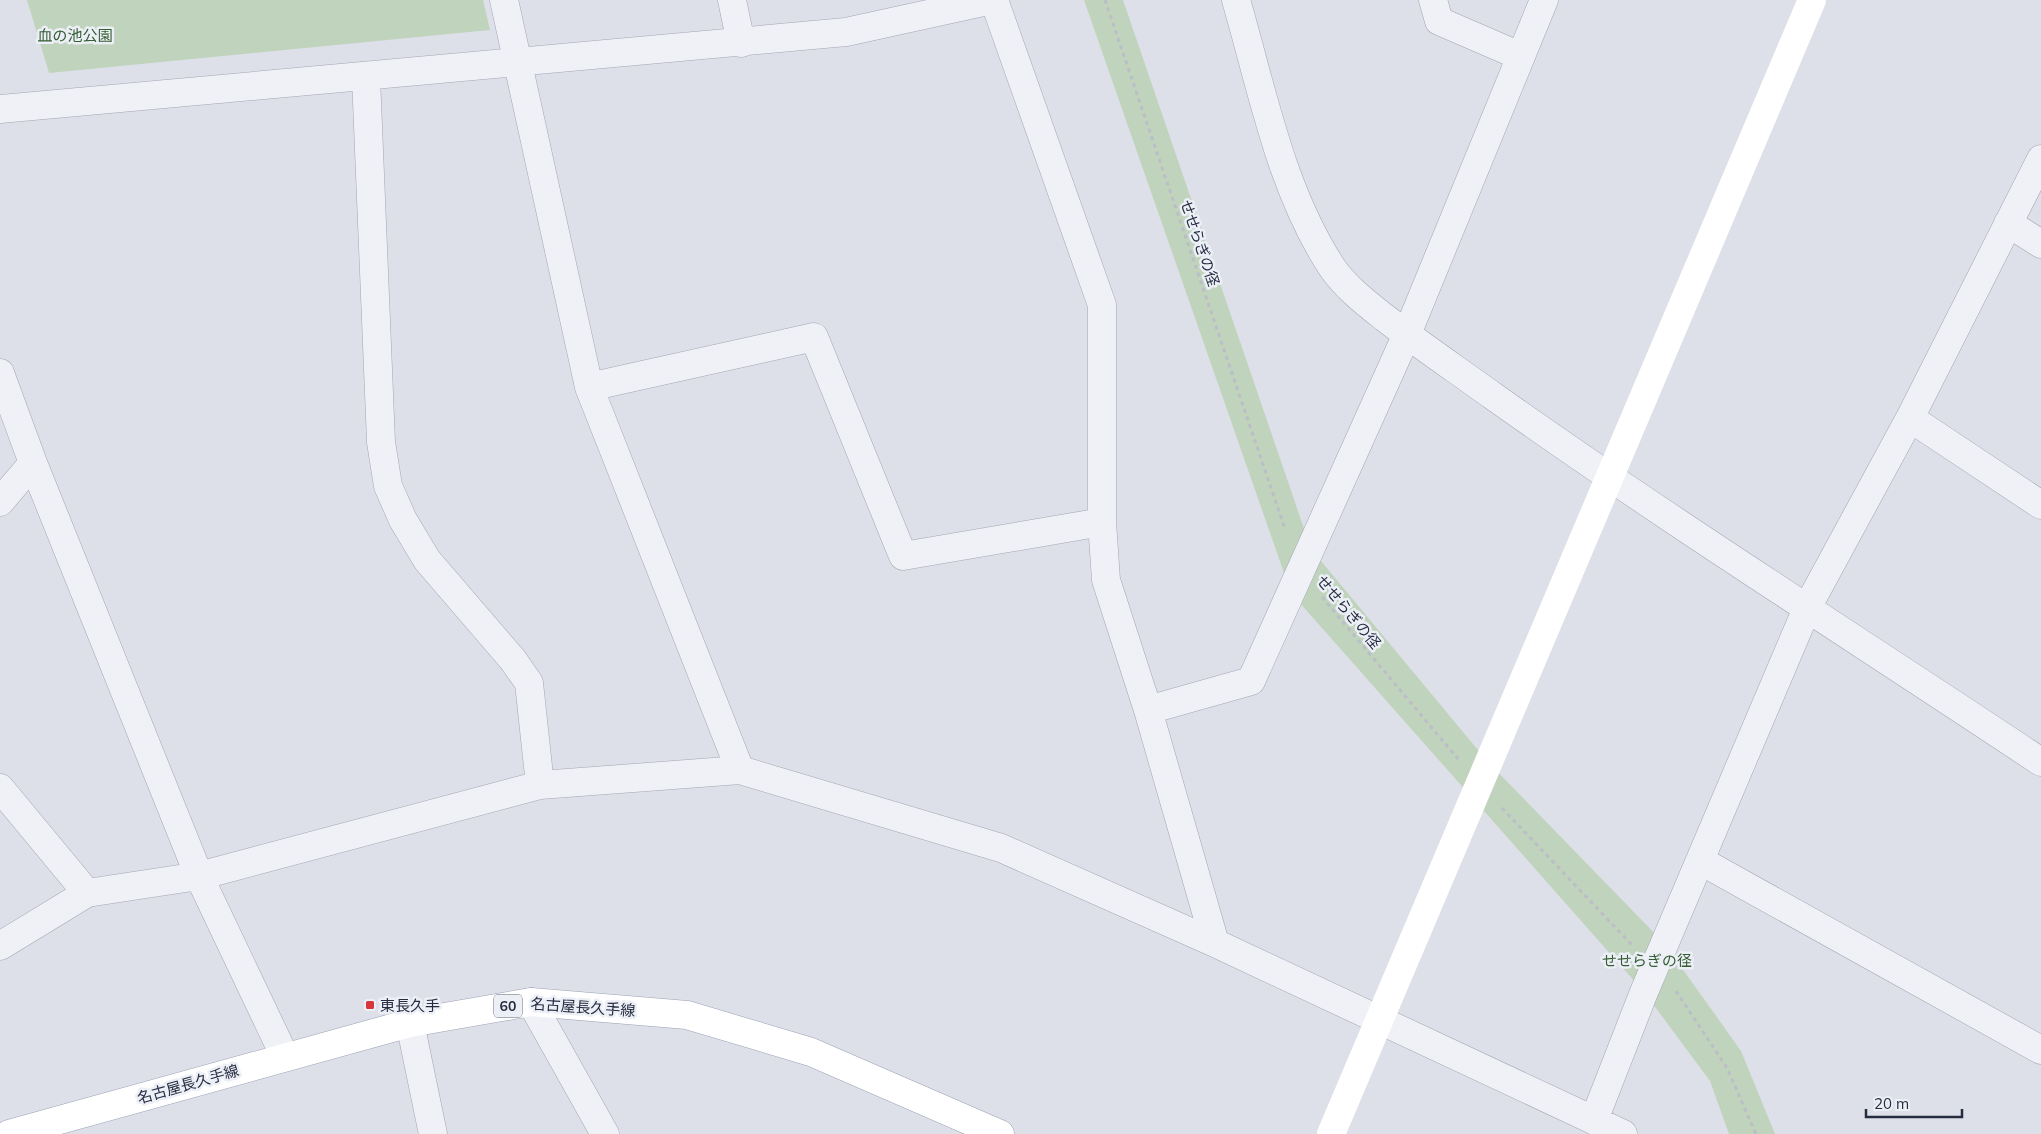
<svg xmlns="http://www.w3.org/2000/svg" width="2041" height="1134" viewBox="0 0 2041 1134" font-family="Mulish,'Noto Sans JP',sans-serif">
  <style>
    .green { fill: #c0d3bd }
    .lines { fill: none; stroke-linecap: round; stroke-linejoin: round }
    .street-casing { stroke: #a2a6b2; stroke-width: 29 }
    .primary-casing { stroke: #9ba2b5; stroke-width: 29 }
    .path { stroke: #bbbec7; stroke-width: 3; stroke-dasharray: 4 4; stroke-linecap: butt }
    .street { stroke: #f0f1f6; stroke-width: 28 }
    .secondary { stroke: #fff; stroke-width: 28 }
    .primary { stroke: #fff; stroke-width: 28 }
    .poi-dot { fill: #d9363b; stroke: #eceff6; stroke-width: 2 }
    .labels { text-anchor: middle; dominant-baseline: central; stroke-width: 5; stroke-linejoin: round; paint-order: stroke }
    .shield { fill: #eceff6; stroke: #616677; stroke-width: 1 }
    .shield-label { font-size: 14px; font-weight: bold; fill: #252c40 }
    .park-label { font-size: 15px; fill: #345d31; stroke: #eceff6 }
    .street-label { font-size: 15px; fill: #252c40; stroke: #eceff6 }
    .poi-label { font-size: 15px; fill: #252c40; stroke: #eceff6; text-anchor: start }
  </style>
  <rect width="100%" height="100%" fill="#dde0e8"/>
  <!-- green -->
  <path class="green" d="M27 0H483L490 30 49 73Z
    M1084 0H1123L1311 549 1488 762 1664 943 1741 1051 1775 1134H1729L1710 1081 1644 992 1291 593Z"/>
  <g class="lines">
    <defs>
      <path id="street" d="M504 0 589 387 740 770
        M732 0 741 43
        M994 0 1102 305V522L1106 580 1148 710 1215 943
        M1236 0C1262 89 1280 187 1331 266 1344 286 1366 303 1385 318 1420 345 1457 370 1493 396 1672 523 1858 640 2041 762
        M1433 0 1439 21 1520 56
        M366 77 381 442 388 486 403 520 427 560 513 660 529 683 540 785
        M0 109 846 32 992 0
        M2008 223 2041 244
        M0 373 33 463 199 876 285 1057
        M589 387 814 337 903 556 1102 522
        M1910 418 2041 505
        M0 502 33 463
        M1148 710 1251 681 1407 334 1544 0
        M0 788 87 893
        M1701 861 2041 1050
        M0 946 87 893 199 876 540 785 740 770 1001 848 1215 943 1623 1134
        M531 1002 605 1134
        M410 1023 433 1134
        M1594 1120 1644 992 1808 606 1910 418 2041 159"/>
      <path id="primary" d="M9 1134 410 1023 531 1002 687 1015 811 1052 1000 1134"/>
    </defs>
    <!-- street casing -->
    <use href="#street" class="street-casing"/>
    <!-- primary casing -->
    <use href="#primary" class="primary-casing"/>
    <!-- path -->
    <path class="path" d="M1105 0 1285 529
      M1322 597 1458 759
      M1502 808 1632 945
      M1676 991 1727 1068 1756 1134"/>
    <!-- street -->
    <use href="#street" class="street"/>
    <!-- secondary -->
    <path class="secondary" d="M1331 1134 1812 0"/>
    <!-- primary -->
    <use href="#primary" class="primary"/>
  </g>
  <!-- markers -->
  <rect class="poi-dot" x="365" y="1000" width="10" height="10" rx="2.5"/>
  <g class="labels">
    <!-- shield labels -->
    <rect class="shield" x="494" y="994.5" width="28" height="23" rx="4"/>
    <g class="shield-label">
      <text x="508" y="1006">60</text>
    </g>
    <!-- park labels -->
    <g class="park-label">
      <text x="75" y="35">血の池公園</text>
      <text x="1647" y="960">せせらぎの径</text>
    </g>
    <!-- street labels -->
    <g class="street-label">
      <text transform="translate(1200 243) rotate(71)">せせらぎの径</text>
      <text transform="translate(1349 612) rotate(50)">せせらぎの径</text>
      <text transform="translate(583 1007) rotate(4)">名古屋長久手線</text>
      <text transform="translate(188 1084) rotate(-16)">名古屋長久手線</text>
    </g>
    <!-- poi labels -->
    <g class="poi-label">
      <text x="380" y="1005">東長久手</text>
    </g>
  </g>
  <!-- scale -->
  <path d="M1866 1109v8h96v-8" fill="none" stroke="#252c40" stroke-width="2.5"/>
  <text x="1874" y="1109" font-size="15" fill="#252c40" stroke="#eceff6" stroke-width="4" paint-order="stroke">20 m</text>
</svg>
